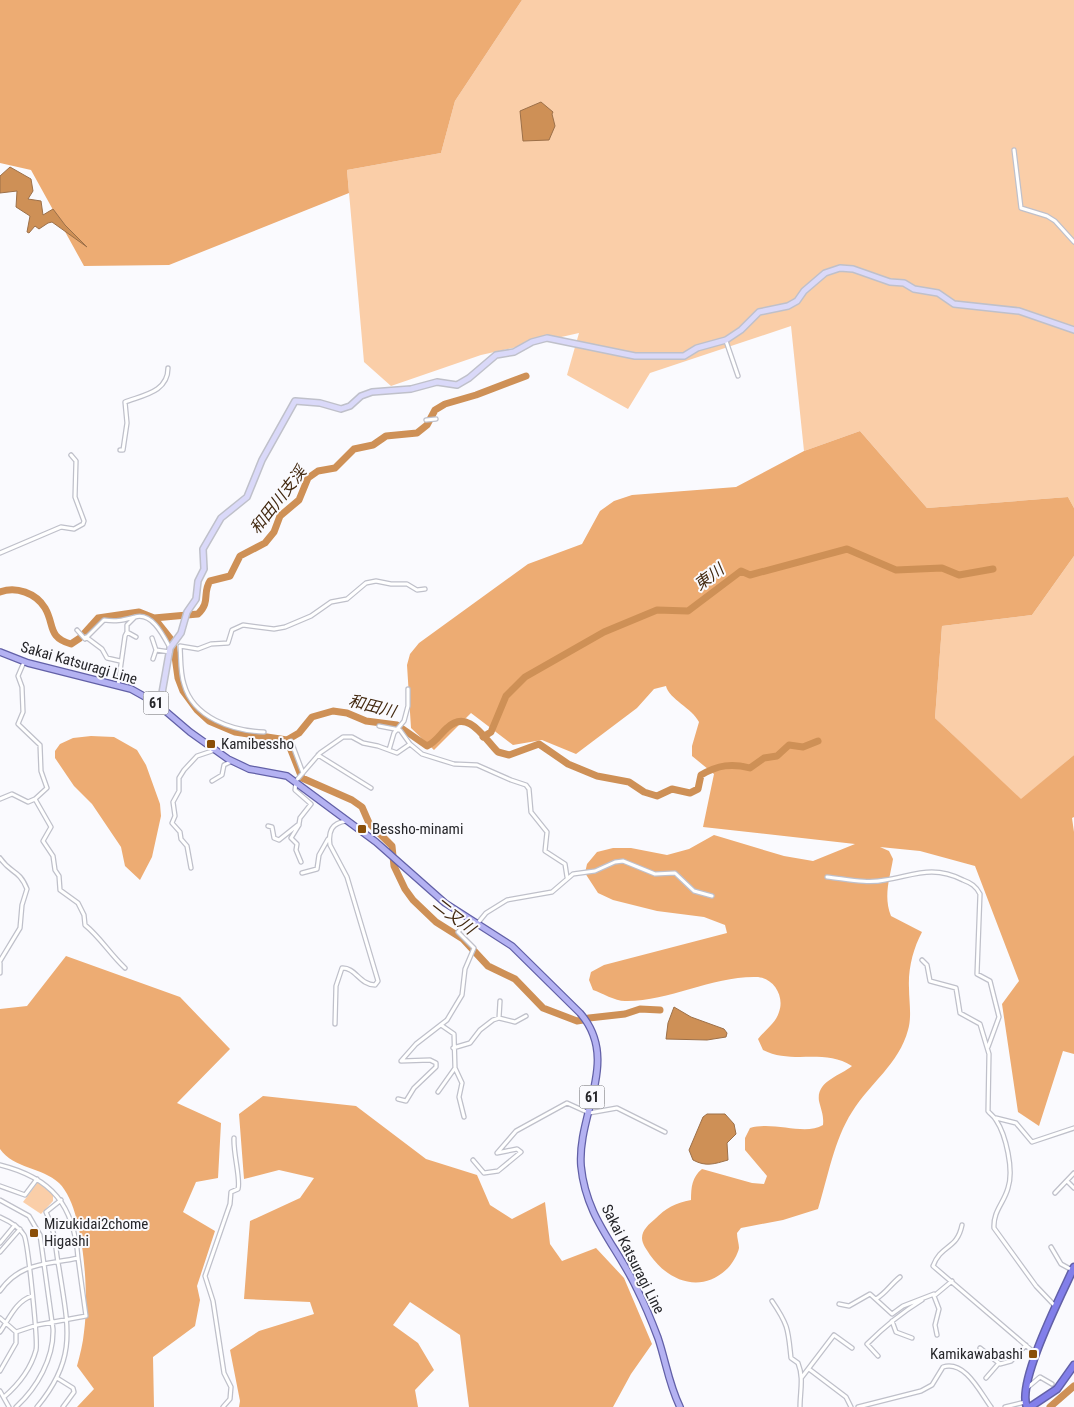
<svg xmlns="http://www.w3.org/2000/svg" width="1074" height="1407" viewBox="0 0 1074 1407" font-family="'Roboto Condensed','Noto Sans JP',sans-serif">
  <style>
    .green { fill: #facea8 }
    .forest { fill: #edac73 }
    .water { fill: #ce9056; stroke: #9c7049 }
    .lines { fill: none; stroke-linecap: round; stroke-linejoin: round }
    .river { stroke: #ce9056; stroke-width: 7 }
    .street-casing { stroke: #bfc0ca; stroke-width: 5.5 }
    .secondary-casing { stroke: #bfc0ca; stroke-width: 8 }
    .primary-casing { stroke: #6260a7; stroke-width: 8 }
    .highway-casing { stroke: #6260a7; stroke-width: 9 }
    .street { stroke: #fff; stroke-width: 3 }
    .secondary { stroke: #dad9f9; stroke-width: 5 }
    .primary { stroke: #b4b2f2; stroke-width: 5.5 }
    .highway { stroke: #827fea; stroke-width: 6 }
    .poi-dot { fill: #8a4f09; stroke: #fafafe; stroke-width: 2 }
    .labels { text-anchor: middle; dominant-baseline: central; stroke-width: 4; stroke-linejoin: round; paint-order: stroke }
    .shield { fill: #fafafe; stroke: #66666a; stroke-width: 1 }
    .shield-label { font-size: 14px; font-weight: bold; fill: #26262a }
    .street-label { font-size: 15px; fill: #26262a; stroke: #fafafe }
    .poi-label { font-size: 15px; fill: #26262a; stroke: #fafafe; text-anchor: start }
    .water-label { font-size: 16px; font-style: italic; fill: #432910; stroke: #fafafe }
  </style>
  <rect width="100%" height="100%" fill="#fafafe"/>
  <!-- green -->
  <path class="green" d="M522 0H1074V508L1068 497 927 508 860 431 804 451 791 326 650 373 628 409 567 375 579 333 481 355 391 386 364 362 347 170 441 153 455 101Z
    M1074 556V755L1021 800 935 718 942 626 1032 615Z
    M38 1182 53 1194V1201L41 1214 23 1202Z"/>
  <!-- forest -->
  <path class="forest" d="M0 0H522L455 101 441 153 347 170 349 193 169 265 84 266 31 170 0 163Z
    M860 431 927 508 1068 497 1074 508V556L1032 615 942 626 935 718 1021 799 1074 755V817L1072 818 1074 832V1054L1063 1051 1039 1126 1018 1112 1002 1004 1019 981 975 866 920 851 880 847 889 851 893 859C890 878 883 896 891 916L922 932C913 949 908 969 909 988 909 1001 912 1017 908 1030 899 1064 870 1083 852 1112 834 1140 828 1177 818 1209L783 1220 741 1228 737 1233C737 1238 739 1244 739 1248 738 1254 732 1264 728 1268 702 1294 669 1282 650 1255 647 1250 642 1244 642 1238 642 1230 649 1224 655 1219 666 1208 675 1203 691 1200 691 1187 692 1177 702 1169L752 1183 764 1184 767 1176 745 1150V1138L750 1128C774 1121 805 1136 823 1125 824 1115 821 1110 819 1101 816 1081 840 1076 852 1066 824 1048 792 1065 763 1050L758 1039C765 1030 776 1023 779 1012 785 996 773 977 756 977 713 976 667 1002 625 1001 615 1001 602 993 593 990L589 980 591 972 604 965 727 933 725 925 704 917 657 911 613 900 598 893 585 873 587 864 597 852 613 848H631L667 855 689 849 714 835 784 856 813 861 855 844 703 827 714 774 692 756V746L699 722C692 708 669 699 666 686L654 689 637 708 576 754 542 740 513 745 471 713 434 750 411 728 407 665 410 654 419 643 528 564 582 544 600 511 614 501 632 495 736 487 804 451Z
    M91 736 114 737 137 750 146 765 160 804 161 816 152 857 140 880 125 866 121 847 92 804 74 786 55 758V751L60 744 73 738Z
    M66 956 180 997 230 1049 177 1103 221 1123 218 1178 196 1182 183 1212 215 1231 197 1286 200 1300 195 1326 153 1357 154 1407H77L94 1389 77 1366C80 1355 83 1343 84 1332 89 1298 85 1208 59 1183 42 1167 14 1169 0 1149V1009L27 1006Z
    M263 1096 356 1106 426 1159 477 1175 490 1205 512 1219 545 1202 550 1244 562 1261 596 1248 624 1278 652 1344 631 1374 613 1407H469L460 1335 410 1302 393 1325 418 1343 434 1370 415 1390 418 1407H239L240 1401 230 1350 259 1331 314 1314 310 1302 244 1299 250 1221 300 1198 314 1178 279 1170 244 1179 239 1114Z"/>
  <!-- water -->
  <path class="water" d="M541 102 553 112 552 114 555 126 549 140 523 141 520 111Z
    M10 167 31 179 33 191 28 199 41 201 43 215 53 209 65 225 87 247 52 222 48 223 39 229 35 226 29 233 27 232 30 216 16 207 17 191 0 193V176Z
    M674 1007 691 1017 724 1029 727 1033 726 1037 707 1040 666 1039 668 1023Z
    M707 1114H725L734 1124 736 1134 727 1143 728 1160C714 1164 706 1167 693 1160L689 1150 703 1117Z"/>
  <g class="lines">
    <!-- river -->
    <path class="river" d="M0 592C16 586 36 593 45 608 55 625 47 637 71 644L80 638 98 618 139 612 154 618 173 642 178 678 183 691 197 710 209 721 235 732 287 740 299 733 312 717 333 711 347 713 366 721 397 725 427 746C436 742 440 734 447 728 468 708 484 738 498 752L509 755 539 744 568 764 597 776 629 782 644 792 657 796 672 789 690 793 698 789 701 775C718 765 732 763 750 768L764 758 777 756 789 745 803 747 818 741
      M154 618 198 614C211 602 202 593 210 581L230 576 240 556 265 543 274 532 280 516 299 500 308 478 318 471 335 468 354 449 373 445 386 436 417 433 427 425 435 410 445 404 476 395 526 376
      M483 737 491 732 506 696 525 677 604 632 657 610 688 611 741 571 750 575 847 549 896 570 942 568 959 575 993 569
      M287 740 302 778 352 800 362 807 369 823 392 846 394 866 405 889 413 900 436 922 463 939 488 966 515 979 543 1008 577 1021 583 1020
      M589 1018 625 1014 640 1009 660 1010
      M1050 1407 1074 1386"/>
    <defs>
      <path id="street" d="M1014 150 1021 208 1047 216 1055 221 1074 242
        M726 341 738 376
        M426 420 436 419
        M120 450H123L127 423 125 402C143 395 168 392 168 368
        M0 553 61 527 74 529 83 524 84 521 75 497 76 461 71 455
        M77 630 85 639 104 620C117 622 123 620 135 617 152 612 163 635 170 648
        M127 632V625L135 617
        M86 637 102 649 107 658 120 661
        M152 638 156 650 153 659
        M156 650 170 652
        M24 662 18 676 22 687 23 712 18 724 40 745 41 771 47 788 35 799 51 827 43 841 53 856 55 870 59 876 60 890 78 903 84 915 85 925C100 937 110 954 125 968
        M118 685 125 636 127 632 136 637
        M379 726 400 730 410 744 422 754 454 764 477 765 511 780 526 785 529 789 531 812 547 832 545 851 565 864 567 877
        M264 732C233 731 193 718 184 684 180 672 181 658 180 646L198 649 211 644 228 643 232 630 243 625 274 629 285 627 311 616 331 602 347 599 366 583 376 581 391 584H407L417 590 425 589
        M291 741 303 773
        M389 750 394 733 404 721 408 706V689
        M318 755 371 788
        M212 781 222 775 224 765 232 761
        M295 782 320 753 343 737H352L363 743 378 746 397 753 410 744
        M0 799 12 794 28 802 35 799
        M299 825 291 838 297 844 296 850 301 862
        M268 826 272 827 274 838 279 840 299 824 300 818 311 804 295 790 296 783
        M0 858C11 874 19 869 27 889L22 905 20 928 0 961
        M191 868 187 846 181 839 180 832 172 823 175 816 173 802 179 791V778L184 770 197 756 215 750
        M302 873 317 869 319 855 328 839
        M827 877C846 879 867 884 885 880 915 875 933 865 963 880 971 883 976 886 980 894L977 974 990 981 999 1017 988 1047
        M477 924 486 913 507 900 552 892 573 874 595 871 615 862 623 861 655 874 675 873 694 891 712 896
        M922 960 927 965 930 981 956 988 960 1013 980 1024 989 1054 988 1111C990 1114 994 1116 996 1120 1006 1135 1014 1170 1008 1188 1004 1203 993 1211 994 1228L1036 1286 1056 1307
        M0 963V973
        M499 1018 500 1001
        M335 1024 336 986 342 968C355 967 360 985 375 985L378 981 347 877 330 845C328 831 332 823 346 821
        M441 1025 454 1034 455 1068 462 1083 459 1097 464 1117
        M453 1048 470 1043 480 1030 493 1020 499 1018 515 1022 526 1016
        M438 1092 455 1068
        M398 1099 406 1101 414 1088 436 1067V1063L430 1060 401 1061 416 1044 447 1020 462 995 465 969 474 948 458 932 469 920
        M996 1118 1016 1123 1032 1142 1074 1128
        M473 1160 484 1173 498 1171 521 1152 517 1149 497 1153 516 1131 567 1103 589 1113 617 1108 665 1132
        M0 1165C52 1178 74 1205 78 1258 46 1265 20 1262 0 1291
        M1067 1181 1074 1188
        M0 1186 25 1195 37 1179
        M1055 1193 1074 1173
        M0 1200 29 1216 40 1235 53 1329C54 1358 37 1388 16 1407
        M0 1217C9 1221 19 1226 24 1235 28 1242 38 1341 36 1350 31 1368 18 1385 4 1397
        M962 1225C957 1250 941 1244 933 1266L1036 1354
        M0 1243 15 1225
        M1051 1247 1061 1264 1072 1270
        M0 1252 20 1229
        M876 1299C886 1293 891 1284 900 1277
        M772 1301C789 1326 788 1330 791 1358L798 1363C804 1378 800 1391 800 1407
        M839 1304 849 1306 870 1294 892 1314 903 1306 934 1294
        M0 1318 16 1332
        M892 1321 896 1332 912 1338
        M0 1332C9 1319 16 1301 32 1296
        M937 1335 935 1325 939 1309 934 1296 952 1281
        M980 1348 1000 1364 1011 1361 1026 1345
        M878 1356 867 1344C884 1327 901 1313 922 1300
        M809 1369 846 1397 851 1407
        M0 1371 16 1343V1332L37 1325 86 1316 78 1258
        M802 1377 834 1335 852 1348
        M57 1378 73 1388 74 1392 63 1407
        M986 1378 999 1363
        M1027 1388 1040 1377 1052 1384
        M0 1391 9 1407
        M37 1407C78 1358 68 1327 59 1268 55 1248 56 1232 46 1212L61 1200
        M223 1407 230 1399 231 1387 224 1373 213 1301 205 1276 230 1204 231 1192 238 1189C241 1180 233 1153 234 1138
        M858 1407 921 1391 932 1385 943 1367C965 1360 980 1392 991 1407
        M1005 1407 1025 1402"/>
      <path id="secondary" d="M156 703 162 693 170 648 181 633 187 612 196 599 198 581 204 569 203 549 221 518 247 497 262 460 295 401 320 403 341 409 350 406 361 396 372 392 411 389 437 382 457 385 469 378 496 355 514 352 532 342 547 338 635 356H684L697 348 726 340 741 330 759 312 788 306 797 301 804 291 825 273 840 268 853 269 890 282 904 283 914 289 938 293 954 304 1019 311 1074 330"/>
      <path id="primary" d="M0 652 28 663 131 689 156 703 190 732 228 759 249 769 287 776 376 842 445 903 512 946 580 1013C621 1060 577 1113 581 1166 586 1218 617 1246 637 1289 645 1305 652 1322 658 1338 666 1362 669 1385 680 1407"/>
      <path id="highway" d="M1027 1407C1016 1383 1062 1294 1074 1267
        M1030 1407 1057 1389 1074 1365"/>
    </defs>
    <!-- street casing -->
    <use href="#street" class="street-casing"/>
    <!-- secondary casing -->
    <use href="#secondary" class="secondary-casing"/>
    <!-- primary casing -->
    <use href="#primary" class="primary-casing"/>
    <!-- highway casing -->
    <use href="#highway" class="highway-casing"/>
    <!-- street -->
    <use href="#street" class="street"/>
    <!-- secondary -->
    <use href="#secondary" class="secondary"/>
    <!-- primary -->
    <use href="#primary" class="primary"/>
    <!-- highway -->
    <use href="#highway" class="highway"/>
  </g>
  <!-- markers -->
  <g class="poi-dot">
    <rect x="206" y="739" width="10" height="10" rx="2.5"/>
    <rect x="357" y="824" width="10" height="10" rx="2.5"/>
    <rect x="29" y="1228" width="10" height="10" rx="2.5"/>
    <rect x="1028" y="1349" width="10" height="10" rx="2.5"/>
  </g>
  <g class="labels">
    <!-- shield labels -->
    <g class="shield">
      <rect x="143.5" y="691.5" width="25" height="23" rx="4"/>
      <rect x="579.5" y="1085.5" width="25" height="23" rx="4"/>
    </g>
    <g class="shield-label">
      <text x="156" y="703">61</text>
      <text x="592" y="1097">61</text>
    </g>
    <!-- street labels -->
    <g class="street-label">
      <text transform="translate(79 663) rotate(16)">Sakai Katsuragi Line</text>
      <text transform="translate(633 1259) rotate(63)">Sakai Katsuragi Line</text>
    </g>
    <!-- poi labels -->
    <g class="poi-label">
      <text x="221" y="744">Kamibessho</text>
      <text x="372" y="829">Bessho-minami</text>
      <text x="44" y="1224">Mizukidai2chome<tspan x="44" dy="17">Higashi</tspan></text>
      <text x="1023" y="1354" text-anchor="end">Kamikawabashi</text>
    </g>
    <!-- water labels -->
    <g class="water-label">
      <text transform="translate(278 500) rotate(-52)">和田川支渓</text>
      <text transform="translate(709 577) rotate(-37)">東川</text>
      <text transform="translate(372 706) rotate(14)">和田川</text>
      <text transform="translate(454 916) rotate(38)">二又川</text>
    </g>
  </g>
</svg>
